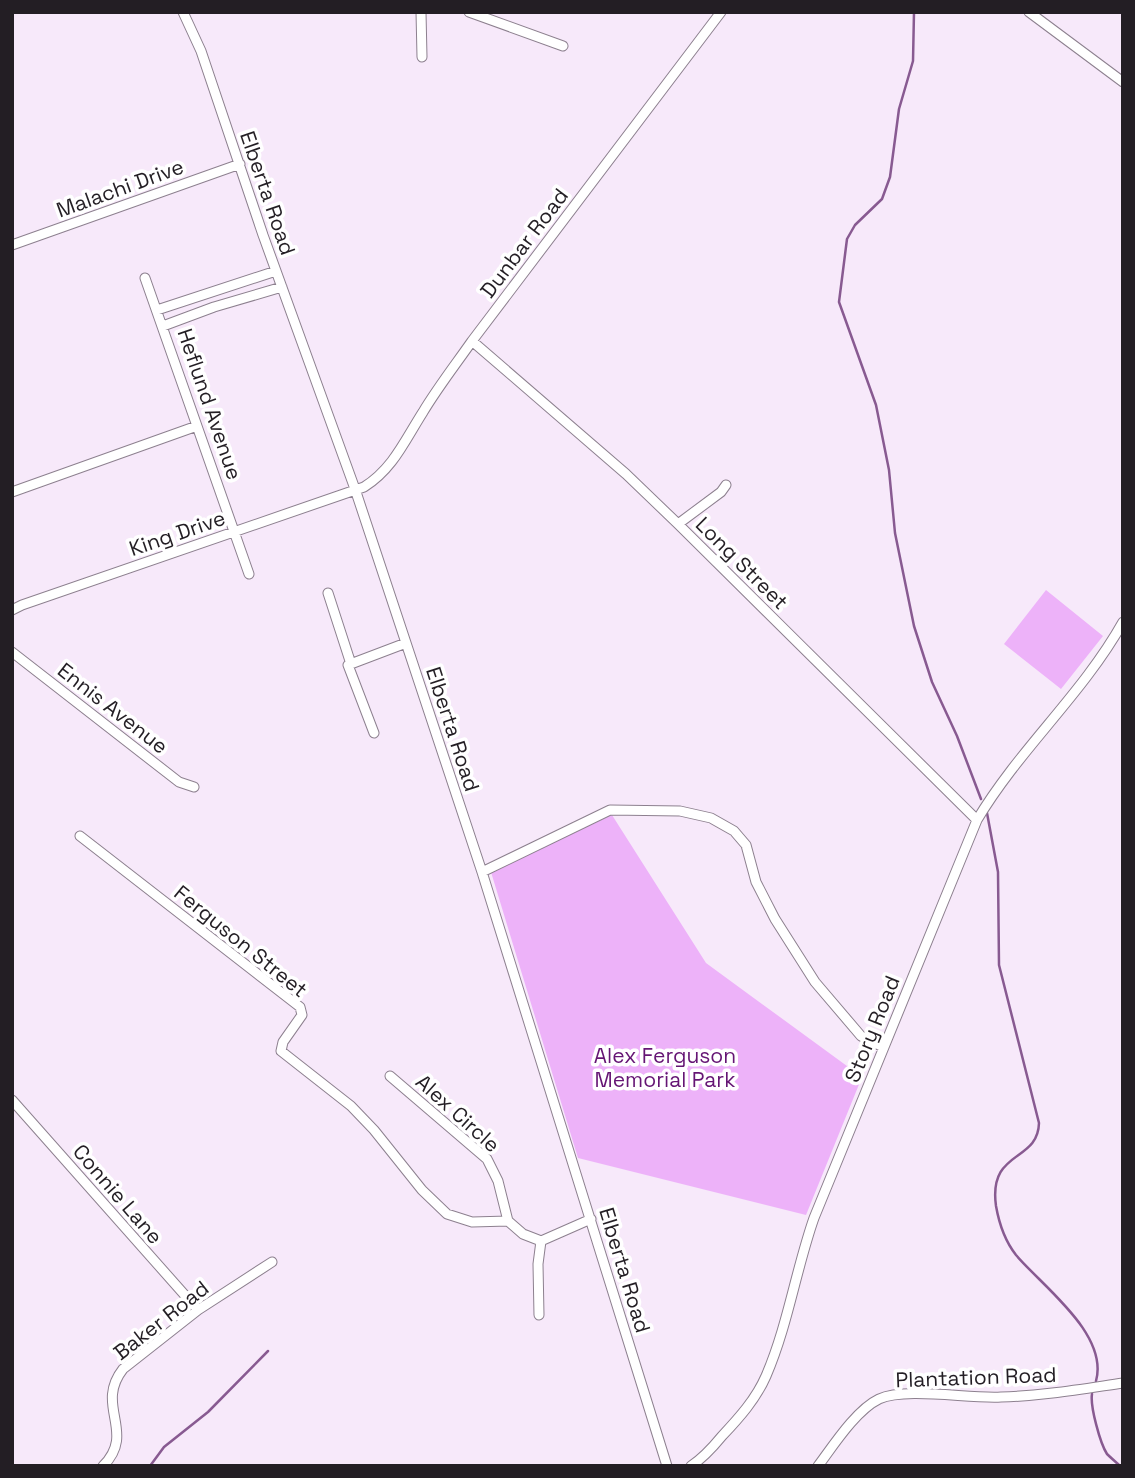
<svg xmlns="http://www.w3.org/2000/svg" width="1135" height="1478" viewBox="0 0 1135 1478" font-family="'Space Grotesk',sans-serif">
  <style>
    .green { fill: #edb2f9 }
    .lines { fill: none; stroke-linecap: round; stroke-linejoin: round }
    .stream { stroke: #885a91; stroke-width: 2.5 }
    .minor-casing { stroke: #8d808f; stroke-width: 11 }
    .minor { stroke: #fff; stroke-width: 9 }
    .labels { text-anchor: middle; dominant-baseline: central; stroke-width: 7; stroke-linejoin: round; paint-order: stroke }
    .street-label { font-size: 21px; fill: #231e24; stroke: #fff }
    .park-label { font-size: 21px; fill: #651574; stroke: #fff }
  </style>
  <rect width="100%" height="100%" fill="#f7e9fa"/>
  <!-- green -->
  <path class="green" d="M1046 590 1103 636 1061 689 1004 644Z
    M612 815 706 963 862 1077 806 1215 578 1158 491 872Z"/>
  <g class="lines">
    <!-- stream -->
    <path class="stream" d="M914 12 913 61 899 109 890 177 882 199 855 225 847 239 839 302 876 405 889 470 895 533 914 626 932 682 957 736 981 799
      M987 813 998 872 999 965 1039 1123C1038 1163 988 1149 996 1206 999 1223 1005 1241 1016 1255 1042 1286 1109 1334 1096 1381
      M1092 1394C1090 1406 1100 1443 1107 1454 1111 1458 1116 1462 1120 1466
      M150 1466 164 1447 208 1412 268 1351"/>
    <defs>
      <path id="minor" d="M183 12 201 51 263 235 355 489 482 872 667 1466
        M421 12 422 57
        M469 12 563 46
        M1029 12 1123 82
        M12 245 240 164
        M145 278 249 574
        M157 310 276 271
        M163 326 214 307 282 287
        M472 341 626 474 678 524 977 820
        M12 492 197 426
        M678 524 721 492 726 485
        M328 593 351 664
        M12 610 22 605 364 487C393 469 405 440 423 412 438 387 456 364 472 341L721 12
        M12 652 179 782 194 787
        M374 733 348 665 406 643
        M80 836 300 1007 302 1015 283 1042 281 1051 351 1106 374 1130 422 1190 447 1214 472 1222 508 1221 523 1234 541 1241 591 1219
        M482 872 610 810 680 811 711 818 734 831 746 845 756 882 775 919 815 982 861 1036 883 1047
        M390 1076 487 1159 498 1181 508 1221
        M12 1100 198 1310
        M539 1315 538 1264 541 1241
        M103 1466C137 1432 94 1406 123 1369L198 1310 272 1262
        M691 1466C703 1458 713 1447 722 1436 739 1418 756 1399 766 1376 788 1325 796 1269 814 1218L977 820C1020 748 1082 695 1123 622
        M818 1466C833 1446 856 1410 879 1399 906 1387 969 1399 1001 1397 1042 1396 1082 1389 1123 1383"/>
    </defs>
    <!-- minor casing -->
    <use href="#minor" class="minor-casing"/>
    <!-- minor -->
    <use href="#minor" class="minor"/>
  </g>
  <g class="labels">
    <!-- street labels -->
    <g class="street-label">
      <text transform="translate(120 188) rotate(-20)">Malachi Drive</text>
      <text transform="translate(268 193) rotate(71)">Elberta Road</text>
      <text transform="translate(524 243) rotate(-53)">Dunbar Road</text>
      <text transform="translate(210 404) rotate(71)">Heflund Avenue</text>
      <text transform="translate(177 533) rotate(-19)">King Drive</text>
      <text transform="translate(742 563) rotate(45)">Long Street</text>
      <text transform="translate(113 708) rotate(38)">Ennis Avenue</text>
      <text transform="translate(453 729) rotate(72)">Elberta Road</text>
      <text transform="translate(241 941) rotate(39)">Ferguson Street</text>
      <text transform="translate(872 1029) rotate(-68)">Story Road</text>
      <text transform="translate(458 1113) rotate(42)">Alex Circle</text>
      <text transform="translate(118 1194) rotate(49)">Connie Lane</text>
      <text transform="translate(625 1270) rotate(73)">Elberta Road</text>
      <text transform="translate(161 1320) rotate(-38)">Baker Road</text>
      <text transform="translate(976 1377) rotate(-2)">Plantation Road</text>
    </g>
    <!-- park labels -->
    <g class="park-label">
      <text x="665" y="1055">Alex Ferguson<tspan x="665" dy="24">Memorial Park</tspan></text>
    </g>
  </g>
  <!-- border -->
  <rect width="1135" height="1478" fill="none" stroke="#231e24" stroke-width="28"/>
</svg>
